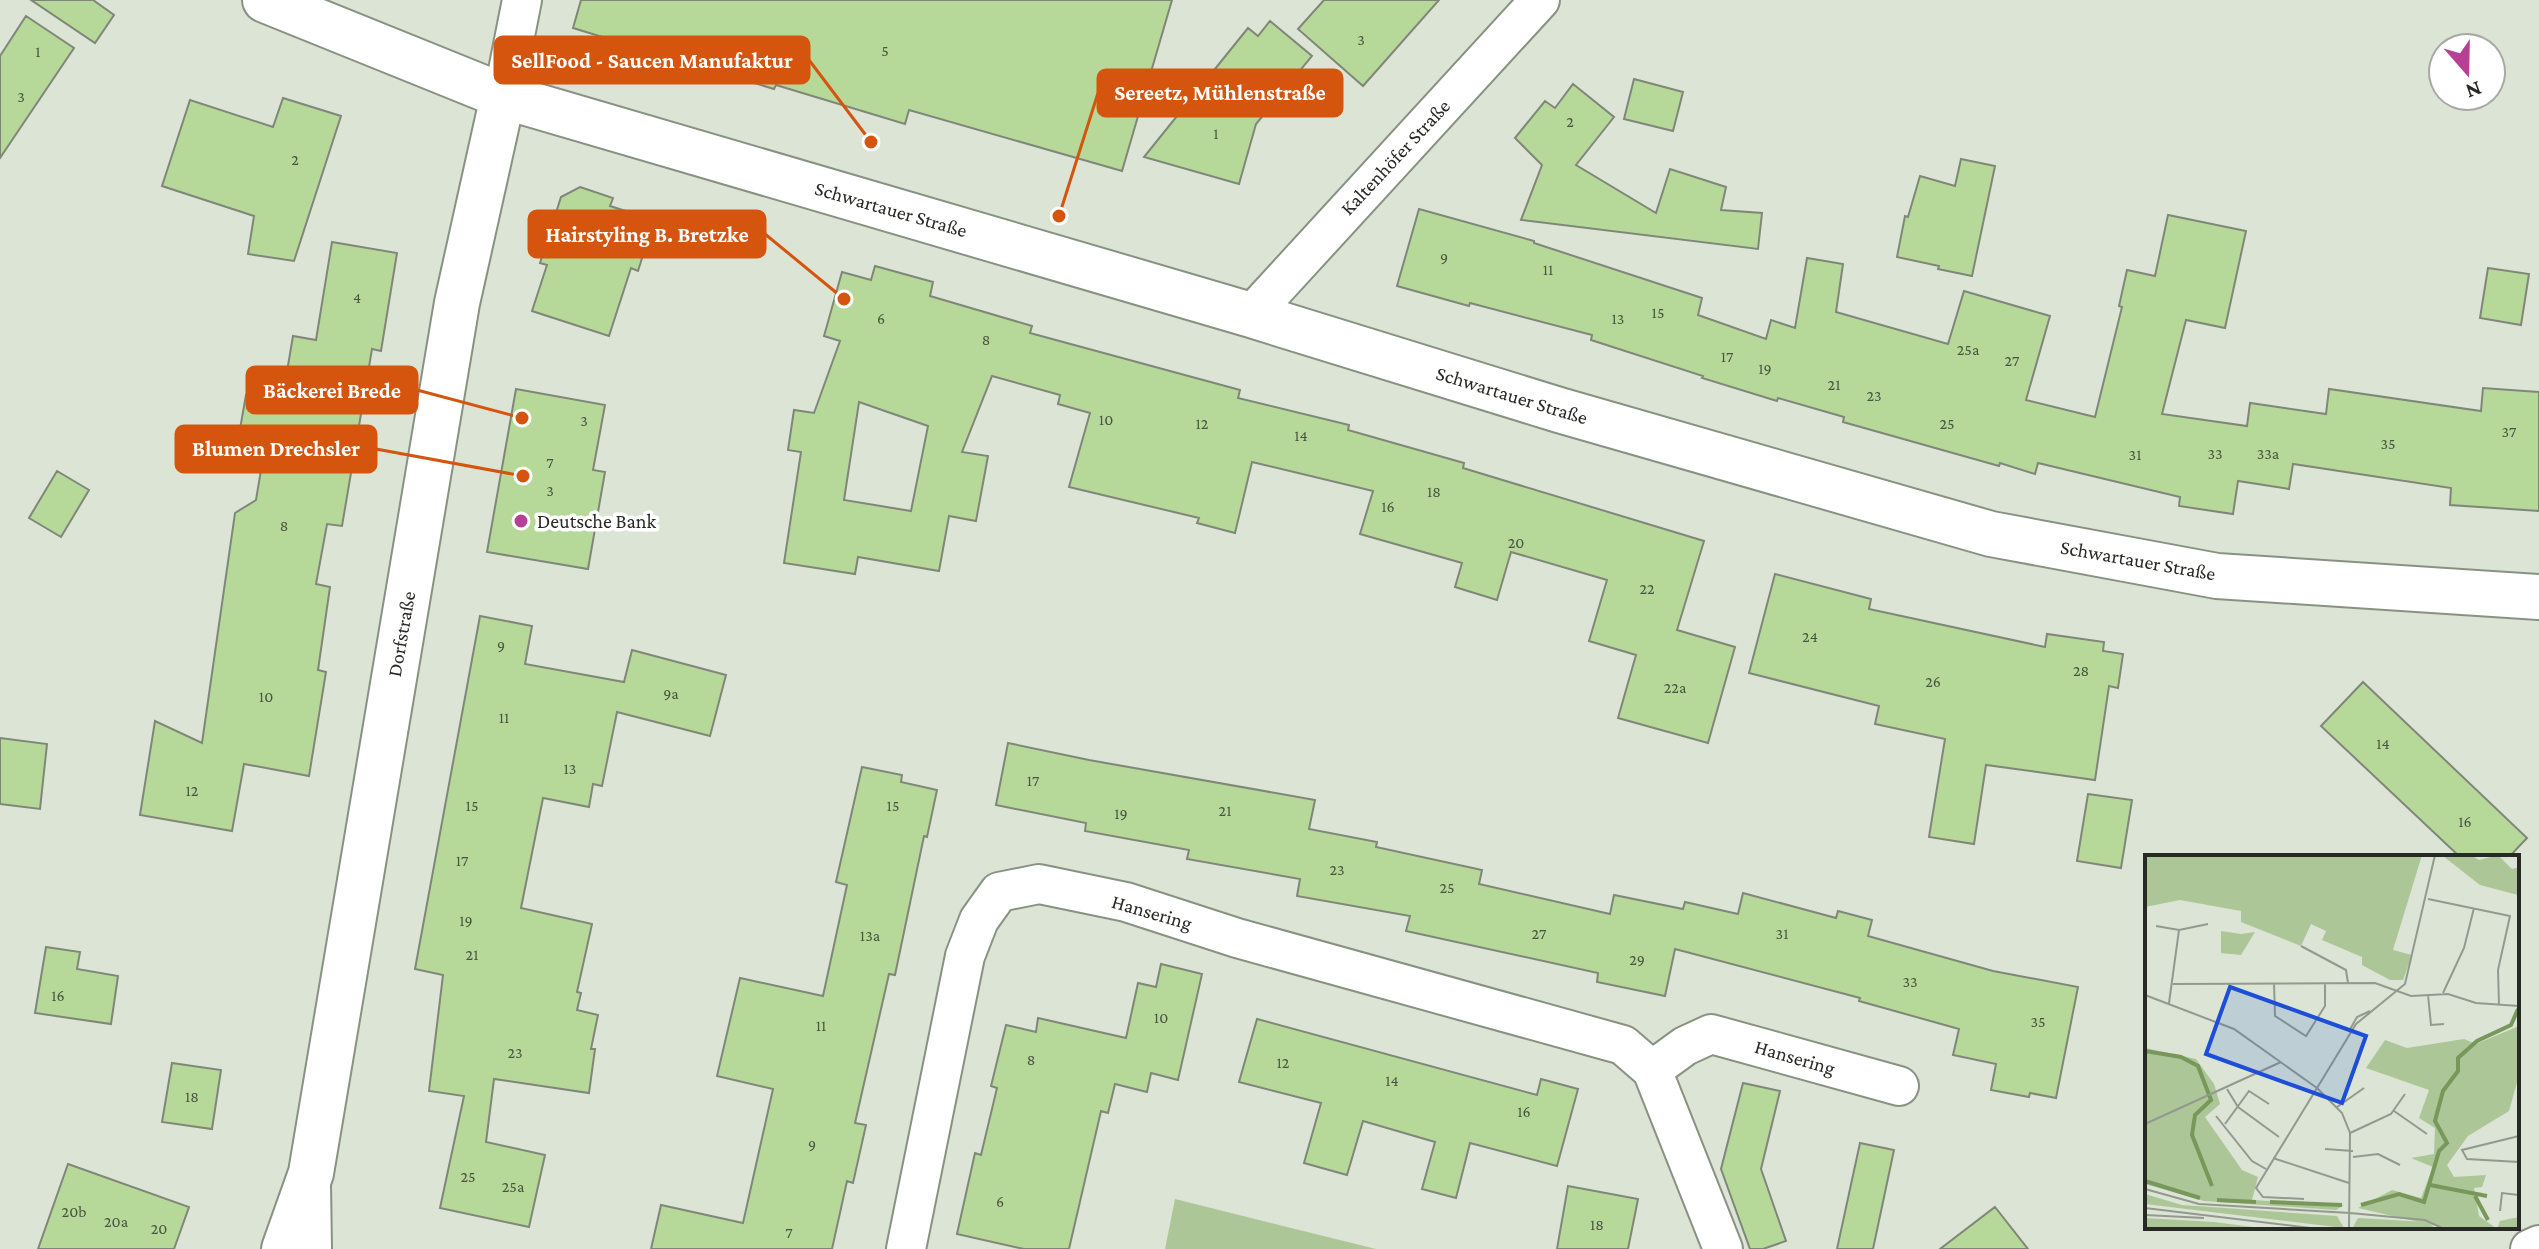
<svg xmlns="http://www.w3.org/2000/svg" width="2539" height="1249" viewBox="0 0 2539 1249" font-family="'Crimson Pro',serif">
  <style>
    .green { fill: #adc698 }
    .building { fill: #b6d999; stroke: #808779; stroke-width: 2; fill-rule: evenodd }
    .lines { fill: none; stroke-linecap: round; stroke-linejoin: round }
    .street-casing { stroke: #899183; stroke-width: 42 }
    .secondary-casing { stroke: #899183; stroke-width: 48 }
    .street { stroke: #fff; stroke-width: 38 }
    .secondary { stroke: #fff; stroke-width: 44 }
    .poi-dot { fill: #b73f94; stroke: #fff; stroke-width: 3 }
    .labels { text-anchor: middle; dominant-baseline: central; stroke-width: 7; stroke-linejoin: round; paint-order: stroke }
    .number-label { font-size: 16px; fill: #4a5541 }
    .street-label { font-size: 20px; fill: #262924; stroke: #fff }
    .poi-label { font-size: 20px; fill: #262924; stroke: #fff; text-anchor: start }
    .inset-river { fill: none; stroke: #78985b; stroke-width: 4 }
    .inset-road { fill: none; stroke: #93998e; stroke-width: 2 }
    .view { fill: #1d4ed8; fill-opacity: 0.15; stroke: #1d4ed8; stroke-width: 4 }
    .inset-edge { fill: none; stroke: #262924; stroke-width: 4 }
    .leader { fill: none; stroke: #d5540e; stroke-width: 3 }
    .callout-dot { fill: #d5540e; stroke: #fff; stroke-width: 3 }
    .callout { fill: #d5540e; stroke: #d5540e; stroke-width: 3 }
    .callout-label { font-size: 22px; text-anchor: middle; font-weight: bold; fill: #fff }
  </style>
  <rect width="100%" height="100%" fill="#dbe4d5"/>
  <!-- green -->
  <path class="green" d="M1175 1199 1376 1249H1165Z"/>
  <!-- building -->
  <path class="building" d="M31 0H93L114 15 95 43Z
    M581 0H1172L1122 171 909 110 905 124 776 85 774 89 573 28Z
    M1324 0H1439L1363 86 1298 29Z
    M26 16 74 48 0 158V56Z
    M1270 21 1312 56 1256 124 1239 184 1144 157 1248 28 1258 36Z
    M1634 79 1683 92 1673 131 1624 119Z
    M1573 84 1614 117 1576 165 1656 213 1670 169 1726 187 1721 210 1762 213 1758 249 1521 220 1542 165 1515 138 1545 101 1555 108Z
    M283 98 341 116 294 261 248 254 254 216 162 186 190 100 273 127Z
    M1961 159 1995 166 1972 276 1938 269 1939 266 1897 257 1905 216 1908 217 1920 176 1955 186Z
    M580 187 613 198 610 206 654 220 638 271 631 268 609 336 532 311 547 265 540 263 561 197Z
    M1419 209 1534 241V243L1702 298 1698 315 1766 339 1771 320 1795 328 1807 258 1843 264 1836 312 1948 344 1964 291 2050 316 2026 400 2095 417 2122 307 2119 306 2127 270 2155 276 2168 215 2246 231 2225 328 2186 320 2162 414 2247 426 2250 403 2326 414 2329 389 2481 411 2483 388 2539 392V511L2450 505 2451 488 2293 464 2289 489 2238 481 2233 514 2179 506 2180 497 2038 463 2035 474 2000 463 1999 466 1843 422 1844 417 1778 398 1777 401 1702 378 1703 376 1591 340 1592 335 1470 303 1469 306 1397 286Z
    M332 242 397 253 381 351 372 349 342 526 327 524 316 584 330 587 318 670 326 672 309 776 244 764 232 831 140 815 155 721 202 743 235 513 256 500 267 434 240 429 246 395 282 401 293 336 316 340Z
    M875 266 933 282 930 296 1032 326 1030 333 1240 390 1238 398 1349 425 1348 430 1464 463 1463 468 1704 541 1677 630 1735 647 1708 743 1618 718 1636 655 1589 641 1607 580 1511 552 1497 600 1455 587 1462 563 1360 534 1373 491 1252 462 1235 533 1197 523 1199 518 1069 487 1090 413 1058 404 1060 395 992 376 962 452 988 456 976 521 949 516 939 571 858 557 855 574 784 563 801 452 788 450 794 410 814 413 840 341 824 336 842 272 871 280ZM859 402 928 426 911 511 844 500Z
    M2488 268 2529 274 2521 325 2480 318Z
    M516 389 605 405 593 470 605 472 588 569 487 552Z
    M57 471 89 490 61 537 29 518Z
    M1775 574 1871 599 1869 609 2045 647 2047 634 2104 642 2103 651 2123 654 2118 688 2109 686 2095 780 1986 765 1974 844 1929 837 1945 739 1875 724 1879 706 1749 673Z
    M480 616 532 626 525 664 624 682 632 650 726 675 710 736 617 712 602 786 593 784 589 807 543 798 521 908 592 924 577 992 581 993 577 1010 598 1015 591 1049H595L589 1093 494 1079 486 1142 545 1155 529 1227 440 1208 464 1096 429 1091 443 975 415 969Z
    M2363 682 2527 838 2509 857H2460L2321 726Z
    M0 738 47 744 40 809 0 804Z
    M1008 743 1089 760 1315 800 1309 829 1377 842 1376 847 1482 870 1479 884 1610 914 1614 895 1683 909 1685 902 1738 914 1743 893 1836 918 1838 911 1872 920 1868 936 1993 971 2078 987 2056 1098 2030 1093 2029 1097 1991 1090 1996 1064 1953 1055 1959 1029 1859 1001 1860 998 1675 949 1665 996 1597 982 1598 973 1406 931 1410 916 1297 896 1300 879 1187 859 1189 850 1085 831 1086 823 996 805Z
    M862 767 902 775 901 782 937 790 927 837 924 836 895 975 889 974 855 1123 866 1125 853 1183 847 1181 832 1249H651L661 1205 743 1223 773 1089 717 1076 740 978 823 996 847 885 836 882Z
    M2088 794 2132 800 2121 868 2077 861Z
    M46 947 80 952 77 969 118 976 111 1024 35 1013Z
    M1161 964 1202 974 1178 1080 1151 1073 1147 1092 1115 1084 1108 1113 1101 1111 1069 1249H1024L957 1234 975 1153 981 1155 997 1088 991 1086 1006 1025 1036 1032 1038 1018 1126 1038 1138 983 1156 987Z
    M1257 1019 1537 1095 1541 1079 1578 1089 1557 1166 1470 1143 1456 1198 1422 1189 1435 1142 1363 1121 1347 1175 1304 1163 1321 1103 1239 1082Z
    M172 1063 221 1070 212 1129 162 1122Z
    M1743 1083 1780 1091 1761 1169 1786 1241 1763 1249H1750L1721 1169Z
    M1860 1143 1894 1150 1873 1249H1837Z
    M68 1164 189 1207 174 1249H38Z
    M1568 1186 1638 1199 1628 1249H1557Z
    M1995 1207 2028 1249H1940Z"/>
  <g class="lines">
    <defs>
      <path id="street" d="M503 96 522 0
        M1251 315 1540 0
        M1652 1070 1685 1046 1711 1034 1899 1086
        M311 1184 312 1249
        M906 1249 965 956 979 920 999 892 1039 884 1126 902 1237 938 1623 1045 1652 1070 1723 1249
        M2530 1249 2539 1245"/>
      <path id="secondary" d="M265 0 503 96 1251 315 1559 410 1991 534 2217 576 2539 597
        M284 1249 311 1173 457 303 503 96"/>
    </defs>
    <!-- street casing -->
    <use href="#street" class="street-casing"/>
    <!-- secondary casing -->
    <use href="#secondary" class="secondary-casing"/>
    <!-- street -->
    <use href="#street" class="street"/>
    <!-- secondary -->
    <use href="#secondary" class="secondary"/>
  </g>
  <!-- markers -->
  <circle class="poi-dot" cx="521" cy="521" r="8"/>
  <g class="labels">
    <!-- number labels -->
    <g class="number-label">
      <text x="1361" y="39">3</text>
      <text x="885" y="50">5</text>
      <text x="38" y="51">1</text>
      <text x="21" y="96">3</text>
      <text x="1570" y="121">2</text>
      <text x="1216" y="133">1</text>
      <text x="295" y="159">2</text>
      <text x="1444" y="257">9</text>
      <text x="1548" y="269">11</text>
      <text x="357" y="297">4</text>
      <text x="1658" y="312">15</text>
      <text x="881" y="318">6</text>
      <text x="1618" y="318">13</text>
      <text x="986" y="339">8</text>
      <text x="1968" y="349">25a</text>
      <text x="1727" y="356">17</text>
      <text x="2012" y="360">27</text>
      <text x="1765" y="368">19</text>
      <text x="1834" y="384">21</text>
      <text x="1874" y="395">23</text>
      <text x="1106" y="419">10</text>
      <text x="584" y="420">3</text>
      <text x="1202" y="423">12</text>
      <text x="1947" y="423">25</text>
      <text x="2509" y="431">37</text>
      <text x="1301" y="435">14</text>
      <text x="2388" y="443">35</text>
      <text x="2215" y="453">33</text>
      <text x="2268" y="453">33a</text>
      <text x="2135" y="454">31</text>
      <text x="550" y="462">7</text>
      <text x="550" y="490">3</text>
      <text x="1434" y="491">18</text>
      <text x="1388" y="506">16</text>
      <text x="284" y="525">8</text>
      <text x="1516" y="542">20</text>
      <text x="1647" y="588">22</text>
      <text x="1810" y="636">24</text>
      <text x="501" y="645">9</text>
      <text x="2081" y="670">28</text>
      <text x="1933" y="681">26</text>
      <text x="1675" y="687">22a</text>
      <text x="671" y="693">9a</text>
      <text x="266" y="696">10</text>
      <text x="504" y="717">11</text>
      <text x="2383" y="743">14</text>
      <text x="570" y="768">13</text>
      <text x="1033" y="780">17</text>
      <text x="192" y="790">12</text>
      <text x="472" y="805">15</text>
      <text x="893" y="805">15</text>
      <text x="1225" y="810">21</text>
      <text x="1121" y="813">19</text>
      <text x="2465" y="821">16</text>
      <text x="462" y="860">17</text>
      <text x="1337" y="869">23</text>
      <text x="1447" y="887">25</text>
      <text x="466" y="920">19</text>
      <text x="1539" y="933">27</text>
      <text x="1782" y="933">31</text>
      <text x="870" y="935">13a</text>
      <text x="472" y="954">21</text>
      <text x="1637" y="959">29</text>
      <text x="1910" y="981">33</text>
      <text x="58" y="995">16</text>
      <text x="1161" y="1017">10</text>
      <text x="2038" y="1021">35</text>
      <text x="821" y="1025">11</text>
      <text x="515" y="1052">23</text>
      <text x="1031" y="1059">8</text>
      <text x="1283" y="1062">12</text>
      <text x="1392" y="1080">14</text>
      <text x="192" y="1096">18</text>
      <text x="1524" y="1111">16</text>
      <text x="812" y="1144">9</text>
      <text x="468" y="1176">25</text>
      <text x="513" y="1186">25a</text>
      <text x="1000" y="1201">6</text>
      <text x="74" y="1211">20b</text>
      <text x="116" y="1221">20a</text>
      <text x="1597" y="1224">18</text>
      <text x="159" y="1228">20</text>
      <text x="789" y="1232">7</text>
    </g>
    <!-- street labels -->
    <g class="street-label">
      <text transform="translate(1395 157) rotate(-47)">Kaltenhöfer Straße</text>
      <text transform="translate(891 209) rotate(16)">Schwartauer Straße</text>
      <text transform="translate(1512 395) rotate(17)">Schwartauer Straße</text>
      <text transform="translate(2138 560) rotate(10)">Schwartauer Straße</text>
      <text transform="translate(401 634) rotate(-80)">Dorfstraße</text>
      <text transform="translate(1152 912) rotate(16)">Hansering</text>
      <text transform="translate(1795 1057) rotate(16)">Hansering</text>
    </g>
    <!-- poi labels -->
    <g class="poi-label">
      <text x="537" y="521">Deutsche Bank</text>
    </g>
  </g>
  <!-- overview -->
  <g transform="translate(2145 855)">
    <rect width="374" height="374" fill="#dbe4d5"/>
    <path d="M0 0H277L248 95 267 100 258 125H245L217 110V102L177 85 181 76 166 69 156 91 96 67V56L35 45 0 52ZM286 0H326L334 5 353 0 367 14 374 12V50L373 40 335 30 298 1ZM76 76 96 79 110 77 96 100 76 98ZM374 171V220L364 256 323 281 302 310 309 322 341 320 337 332 329 333 334 361 352 374 355 366 374 362V374H304L213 353 247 335 276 343 288 312 266 303 289 299 290 273 274 263 284 235 221 213 240 185 262 193 319 184 331 189ZM0 193 51 204 69 229 75 249 60 262 97 315 113 322 107 345 199 350 191 355 59 346 0 329ZM0 339 37 350 192 361 199 373 0 349ZM0 363 69 367 123 374H0ZM213 363 281 367 292 374H207Z" fill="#adc698"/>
    <path class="inset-river" d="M0 196 36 202 53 211 66 245 50 260 47 280 67 331M0 326 55 343M285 330 342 341M330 341 343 365M72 345 111 347M125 347 197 350M216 350 254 339 279 347 294 296 302 288 290 266 298 236 313 216V203L332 186 366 170 373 154"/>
    <path class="inset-road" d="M283 44 365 61 353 115 354 150M11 71 34 75 63 69M156 91 201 115 203 128M129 128 130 161 161 181 180 151V128M28 129 230 128 266 141 303 139 331 148 374 151M298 138 319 93 329 53M0 140 89 174 172 233 111 333 118 342 159 344M283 140 286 170 299 169M24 148 34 75M204 176 212 162 225 156M82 234 93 252 134 282M192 252 219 233M249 256 282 279M71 261 107 306 121 314M0 269 136 207M80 269 104 236 124 249M205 278 246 259 260 239M374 281 317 295 322 304 374 307M180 294 208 296M208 302 233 299 255 310M128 303 204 328M0 334 54 349 205 358M0 353 174 374M355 356 357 338 374 340M205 358 280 365 299 374M0 360 59 363M204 374 205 278 197 258 172 233 211 169 260 129 290 0"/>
    <path class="view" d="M85 132 221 181 197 248 61 199Z"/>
    <rect width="374" height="374" class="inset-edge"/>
  </g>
  <!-- callouts -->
  <path class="leader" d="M871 142L809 60M1059 216L1098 93M844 299L765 234M522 418L417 390M523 476L376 449"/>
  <g class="callout-dot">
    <circle cx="871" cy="142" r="8"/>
    <circle cx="1059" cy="216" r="8"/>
    <circle cx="844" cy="299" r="8"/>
    <circle cx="522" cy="418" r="8"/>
    <circle cx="523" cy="476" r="8"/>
  </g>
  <g class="callout">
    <rect x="495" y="37" width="314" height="46" rx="8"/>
    <rect x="1098" y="70" width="244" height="46" rx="8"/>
    <rect x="529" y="211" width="236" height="46" rx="8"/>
    <rect x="247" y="367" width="170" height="46" rx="8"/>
    <rect x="176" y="426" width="200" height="46" rx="8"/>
  </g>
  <g class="callout-label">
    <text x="652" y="68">SellFood - Saucen Manufaktur</text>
    <text x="1220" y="100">Sereetz, Mühlenstraße</text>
    <text x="647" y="242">Hairstyling B. Bretzke</text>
    <text x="332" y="398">Bäckerei Brede</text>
    <text x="276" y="456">Blumen Drechsler</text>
  </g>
  <!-- north arrow -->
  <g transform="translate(2467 72) rotate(160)"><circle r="38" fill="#ffffff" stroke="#a8a9a7" stroke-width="2"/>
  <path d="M0-6L14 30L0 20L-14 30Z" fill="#b73f94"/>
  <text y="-12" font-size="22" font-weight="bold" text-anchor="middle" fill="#262924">N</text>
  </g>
</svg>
